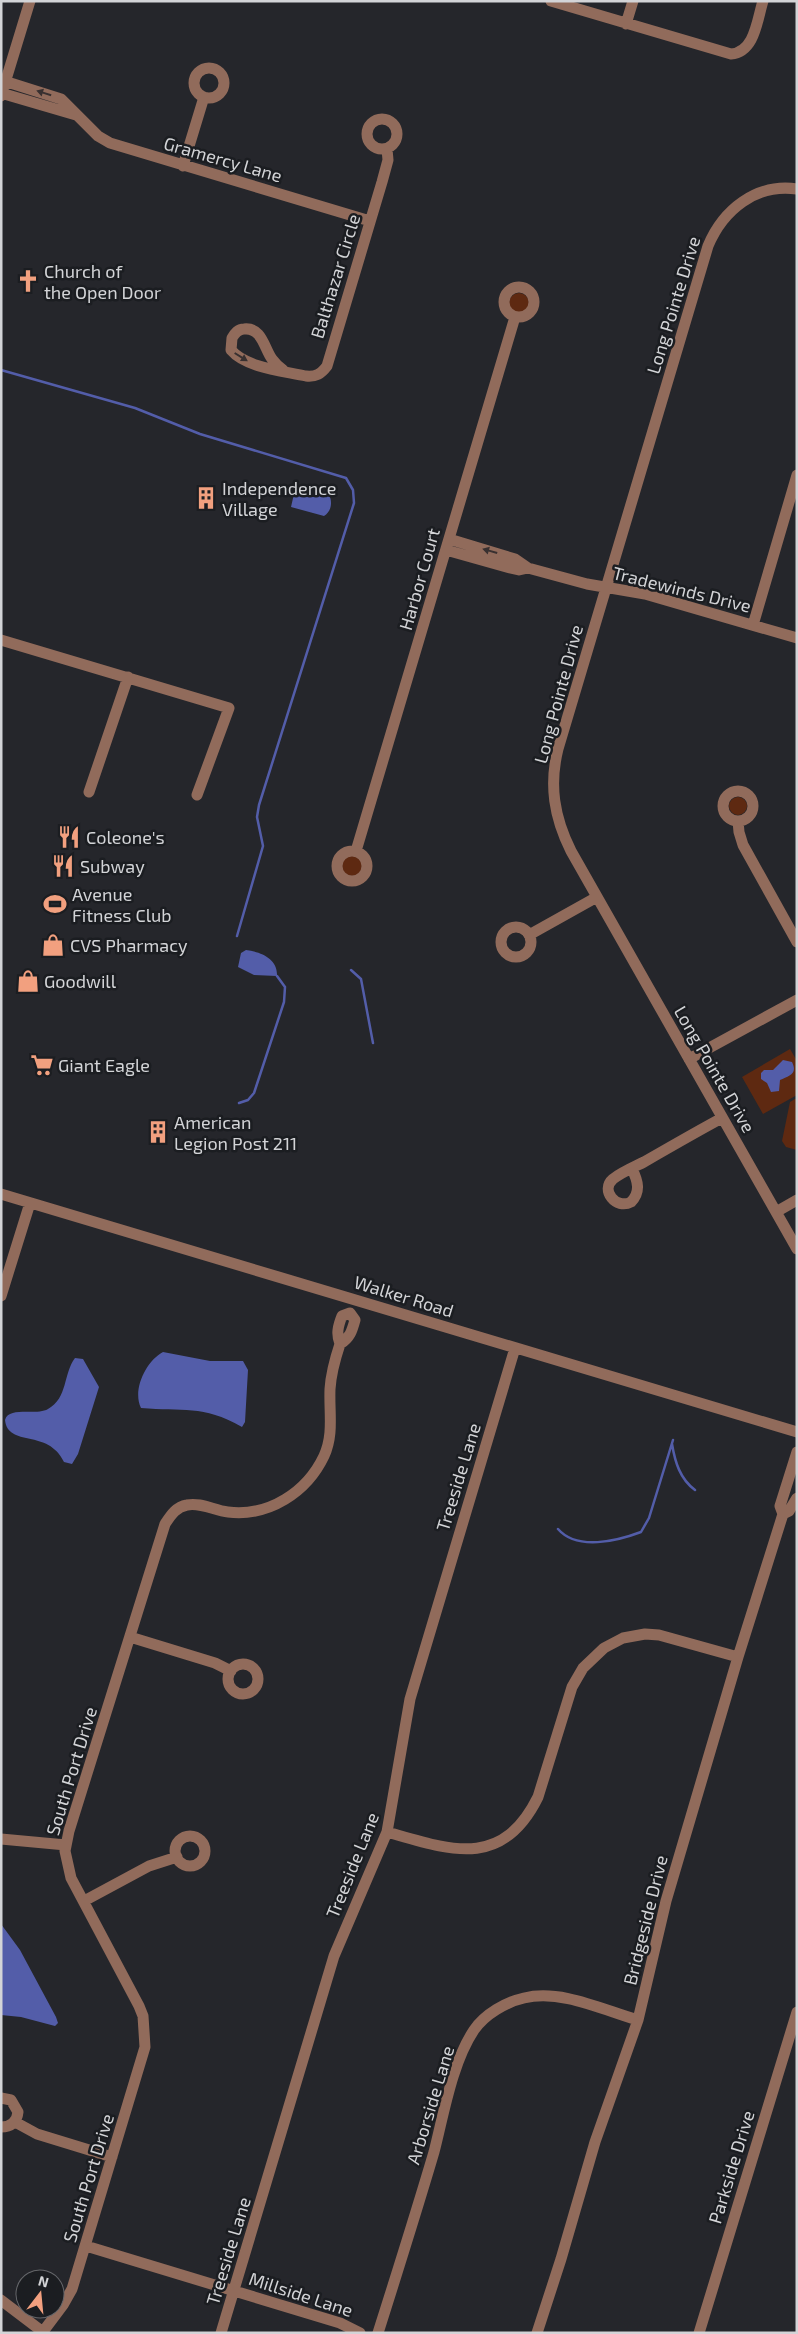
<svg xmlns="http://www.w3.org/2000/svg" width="798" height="2334" viewBox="0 0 798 2334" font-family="'Exo 2',sans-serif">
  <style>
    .green { fill: #5e2911 }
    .water { fill: #535da9 }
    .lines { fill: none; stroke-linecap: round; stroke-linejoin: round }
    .stream { stroke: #535da9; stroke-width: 2.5 }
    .minor { stroke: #916b5b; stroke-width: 11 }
    .oneway { fill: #383030 }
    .labels { text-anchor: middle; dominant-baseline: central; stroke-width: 5; stroke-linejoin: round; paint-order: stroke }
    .street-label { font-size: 18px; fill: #d3d4d7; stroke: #1b1d21 }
    .poi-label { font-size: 18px; fill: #d3d4d7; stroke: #1b1d21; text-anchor: start }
  </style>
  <rect width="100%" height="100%" fill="#25262b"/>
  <!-- green -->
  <path class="green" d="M509 303a10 10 0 1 1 20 0a10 10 0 1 1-20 0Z
    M729 806a9 9 0 1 1 18 0a9 9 0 1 1-18 0Z
    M342 866a10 10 0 1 1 20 0a10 10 0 1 1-20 0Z
    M790 1049 797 1061V1095L763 1114 742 1077Z
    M795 1099H797V1150L786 1147 782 1141 790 1102Z"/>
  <!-- water -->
  <path class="water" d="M296 485 329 495C333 502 331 512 324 516L291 507Z
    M246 950C261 952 278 959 277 976L254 975 238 967 241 953Z
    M783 1060 792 1062C798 1074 789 1076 780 1080L779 1091 771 1092 767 1083 761 1079V1073L764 1070H773Z
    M163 1352 210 1361H243L248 1370 245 1422 242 1427C202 1404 183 1412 141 1408 132 1390 146 1361 163 1352Z
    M75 1358 83 1359 99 1387 78 1454 72 1464 64 1462C48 1428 8 1448 5 1420 9 1406 36 1416 48 1409 68 1398 63 1374 75 1358Z
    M1 1924 20 1950 56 2017 58 2023 55 2026 21 2017 1 2015Z"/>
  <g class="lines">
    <!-- stream -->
    <path class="stream" d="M1 370 135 408 200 434 346 478 353 490 354 503 259 805 257 817 263 846 237 936
      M351 970 361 979 373 1043
      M239 1103 248 1100 254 1093 284 1002 285 987 277 976
      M672 1444C675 1462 680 1479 695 1490
      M558 1529C577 1551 617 1541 641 1532L649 1518 673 1440"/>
    <!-- minor -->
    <path class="minor" d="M551 1 731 54C755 52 757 20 763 1
      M626 24 633 1
      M194 83a15 15 0 1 1 30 0a15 15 0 1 1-30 0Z
      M1 80 61 99 98 136 110 143 370 221
      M1 93 76 115
      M1 96 30 1
      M367 134a15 15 0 1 1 30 0a15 15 0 1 1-30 0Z
      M183 166 204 97
      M797 189C756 183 723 210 708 246L558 749C549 785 554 817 571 851L797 1249
      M504 302a15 15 0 1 1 30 0a15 15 0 1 1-30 0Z
      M283 370C279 367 275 363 272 359 264 348 262 327 244 329 238 329 235 333 232 338L231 350C246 368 284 371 306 376 316 377 321 374 327 366L382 182 388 160 387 149
      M449 539 515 559 528 568
      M446 550 510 568 519 570 528 568 587 584 645 594 797 638
      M753 625 797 475
      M1 640 229 708 197 795
      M723 806a15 15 0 1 1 30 0a15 15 0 1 1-30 0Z
      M89 792 128 677
      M738 821 739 832 743 845 797 942
      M337 866a15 15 0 1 1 30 0a15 15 0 1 1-30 0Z
      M356 851 515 317
      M501 942a15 15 0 1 1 30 0a15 15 0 1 1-30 0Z
      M529 935 597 897
      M689 1059 797 1000
      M632 1169C638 1181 641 1192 631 1202 616 1210 600 1190 613 1179 622 1172 634 1167 644 1162 670 1147 696 1132 722 1118
      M1 1194 797 1432
      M776 1212 797 1200
      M1 1296 30 1203
      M350 1313 355 1320C352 1331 350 1338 340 1344 336 1334 338 1326 342 1316Z
      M783 1514 789 1511 797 1498
      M130 1637 215 1663 231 1671
      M228 1679a15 15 0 1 1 30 0a15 15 0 1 1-30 0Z
      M387 1832C450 1850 502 1870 538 1797L572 1687 583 1668 604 1648 623 1638 645 1634 659 1635 738 1657
      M175 1851a15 15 0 1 1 30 0a15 15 0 1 1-30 0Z
      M1 1839 66 1845
      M84 1901 149 1866 177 1857
      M1 2098 11 2100 18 2112C17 2122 11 2127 1 2127
      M15 2122 37 2134 112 2157
      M86 2246 340 2323 360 2333
      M1 2300 43 2332
      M42 2333 63 2305 72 2289 145 2047 143 2016 139 2006 71 1878 65 1851 69 1831 165 1524C171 1515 176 1507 187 1505 201 1502 215 1511 228 1512 269 1517 307 1492 324 1456 334 1434 329 1413 330 1389 331 1373 335 1359 340 1344
      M221 2333 334 1956 387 1832 410 1699 515 1348
      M378 2333C397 2273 416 2213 434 2152 444 2113 452 2063 474 2030 485 2014 506 2002 524 1998 561 1989 603 2010 638 2020
      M537 2333 561 2259 595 2142 638 2020 666 1901 738 1657 783 1514 780 1506 797 1452
      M699 2333 797 2012"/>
  </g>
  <!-- one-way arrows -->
  <defs><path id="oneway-solid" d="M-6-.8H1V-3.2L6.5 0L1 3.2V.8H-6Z" transform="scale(1.25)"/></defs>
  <g class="oneway">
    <use href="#oneway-solid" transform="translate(44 93) rotate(-163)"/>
    <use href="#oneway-solid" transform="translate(241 357) rotate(32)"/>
    <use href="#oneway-solid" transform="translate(490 551) rotate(-164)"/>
  </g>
  <!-- icons -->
  <defs>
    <symbol id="church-bare" viewBox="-9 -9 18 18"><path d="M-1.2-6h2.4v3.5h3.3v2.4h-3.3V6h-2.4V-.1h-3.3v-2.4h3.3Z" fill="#f2a07f" stroke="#1b1d21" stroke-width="2.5" paint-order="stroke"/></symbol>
    <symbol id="building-bare" viewBox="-9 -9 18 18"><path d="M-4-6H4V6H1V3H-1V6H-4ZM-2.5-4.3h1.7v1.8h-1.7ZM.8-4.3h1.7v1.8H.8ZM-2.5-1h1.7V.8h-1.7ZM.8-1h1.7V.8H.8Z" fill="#f2a07f" stroke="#1b1d21" stroke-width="2.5" paint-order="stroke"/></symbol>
    <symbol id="restaurant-bare" viewBox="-9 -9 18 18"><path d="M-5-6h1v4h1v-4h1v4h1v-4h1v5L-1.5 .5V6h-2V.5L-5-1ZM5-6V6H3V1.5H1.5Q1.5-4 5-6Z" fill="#f2a07f" stroke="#1b1d21" stroke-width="2.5" paint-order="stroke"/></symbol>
    <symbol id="stadium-bare" viewBox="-9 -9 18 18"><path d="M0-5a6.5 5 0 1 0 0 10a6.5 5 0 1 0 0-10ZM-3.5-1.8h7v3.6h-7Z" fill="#f2a07f" stroke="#1b1d21" stroke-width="2.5" paint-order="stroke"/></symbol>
    <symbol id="shop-bare" viewBox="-9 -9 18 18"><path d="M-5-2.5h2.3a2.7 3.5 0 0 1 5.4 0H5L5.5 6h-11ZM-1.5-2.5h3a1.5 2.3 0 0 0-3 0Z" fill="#f2a07f" stroke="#1b1d21" stroke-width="2.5" paint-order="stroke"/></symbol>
    <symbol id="supermarket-bare" viewBox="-9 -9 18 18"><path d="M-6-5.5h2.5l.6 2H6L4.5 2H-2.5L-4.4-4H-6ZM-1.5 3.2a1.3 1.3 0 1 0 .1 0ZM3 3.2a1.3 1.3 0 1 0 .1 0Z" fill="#f2a07f" stroke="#1b1d21" stroke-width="2.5" paint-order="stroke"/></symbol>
  </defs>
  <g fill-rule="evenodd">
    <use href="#church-bare" x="12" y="265" width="32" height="32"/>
    <use href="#building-bare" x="190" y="482" width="32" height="32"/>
    <use href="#restaurant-bare" x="53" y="821" width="32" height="32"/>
    <use href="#restaurant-bare" x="47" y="850" width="32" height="32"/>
    <use href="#stadium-bare" x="39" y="888" width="32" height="32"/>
    <use href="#shop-bare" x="37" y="929" width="32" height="32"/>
    <use href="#shop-bare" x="12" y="965" width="32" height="32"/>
    <use href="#supermarket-bare" x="26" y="1049" width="32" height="32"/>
    <use href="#building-bare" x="142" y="1116" width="32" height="32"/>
  </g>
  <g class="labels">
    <!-- street labels -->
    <g class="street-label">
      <text transform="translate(223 159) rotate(16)">Gramercy Lane</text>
      <text transform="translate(335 276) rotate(-73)">Balthazar Circle</text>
      <text transform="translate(673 305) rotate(-73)">Long Pointe Drive</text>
      <text transform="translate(419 579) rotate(-74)">Harbor Court</text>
      <text transform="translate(682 589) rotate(14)">Tradewinds Drive</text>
      <text transform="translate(558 694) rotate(-75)">Long Pointe Drive</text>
      <text transform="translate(715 1069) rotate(60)">Long Pointe Drive</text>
      <text transform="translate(404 1296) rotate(17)">Walker Road</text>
      <text transform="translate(458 1477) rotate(-73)">Treeside Lane</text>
      <text transform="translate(71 1771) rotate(-73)">South Port Drive</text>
      <text transform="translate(352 1865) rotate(-68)">Treeside Lane</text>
      <text transform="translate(645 1920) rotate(-76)">Bridgeside Drive</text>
      <text transform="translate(430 2105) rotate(-73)">Arborside Lane</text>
      <text transform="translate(731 2167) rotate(-73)">Parkside Drive</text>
      <text transform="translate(88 2178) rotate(-73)">South Port Drive</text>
      <text transform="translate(228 2251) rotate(-73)">Treeside Lane</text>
      <text transform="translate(301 2294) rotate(18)">Millside Lane</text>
    </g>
    <!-- poi labels -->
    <g class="poi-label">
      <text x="44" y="271">Church of<tspan x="44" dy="21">the Open Door</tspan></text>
      <text x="222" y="488">Independence<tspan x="222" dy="21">Village</tspan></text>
      <text x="86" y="837">Coleone's</text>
      <text x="80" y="866">Subway</text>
      <text x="72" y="894">Avenue<tspan x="72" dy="21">Fitness Club</tspan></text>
      <text x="70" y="945">CVS Pharmacy</text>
      <text x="44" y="981">Goodwill</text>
      <text x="58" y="1065">Giant Eagle</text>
      <text x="174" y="1122">American<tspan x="174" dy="21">Legion Post 211</tspan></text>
    </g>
  </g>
  <!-- border -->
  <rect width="798" height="2334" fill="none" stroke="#d3d4d7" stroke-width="5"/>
  <!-- north arrow -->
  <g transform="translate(40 2294) rotate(16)"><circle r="24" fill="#1b1d21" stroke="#65666a"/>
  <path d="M0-4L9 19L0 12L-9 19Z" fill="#f2a07f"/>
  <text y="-8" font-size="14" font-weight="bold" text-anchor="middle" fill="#d3d4d7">N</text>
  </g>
</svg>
